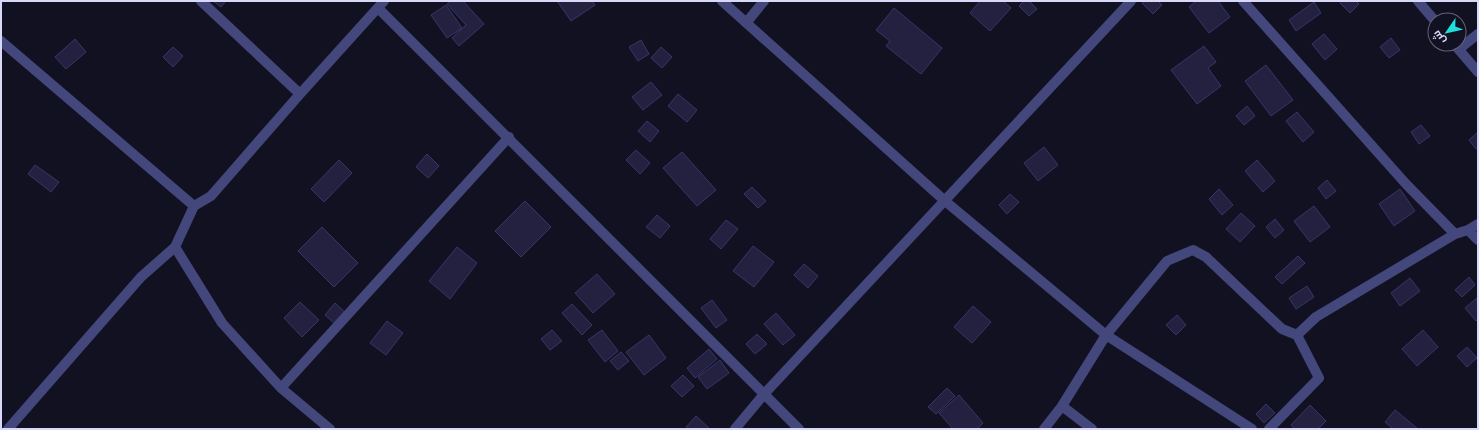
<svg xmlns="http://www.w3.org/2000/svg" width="1479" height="430" viewBox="0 0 1479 430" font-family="Signika,Cairo,sans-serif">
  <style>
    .building { fill: #232040; stroke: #393569 }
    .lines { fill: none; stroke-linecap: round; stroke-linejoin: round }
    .minor { stroke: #43477b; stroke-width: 10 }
  </style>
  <rect width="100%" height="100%" fill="#121122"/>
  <!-- building -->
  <path class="building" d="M213 1H226L221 7Z
    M451 1H463L484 24 459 46 452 38 466 25 447 4Z
    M557 1H592L595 5 571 21Z
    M980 1H1003L1011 8 990 31 970 13Z
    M1024 1H1029L1037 9 1029 16 1019 6Z
    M1144 1H1158L1162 5 1153 14 1142 3Z
    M1196 1H1218L1230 17 1209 33 1189 7Z
    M1341 1H1356L1359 4 1350 13 1340 3Z
    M1314 2 1321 13 1296 31 1289 20Z
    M446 5 462 28 447 38 431 15Z
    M894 8 942 48 921 74 886 46 890 41 876 30Z
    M1324 34 1337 49 1325 60 1312 44Z
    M1391 38 1400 50 1389 58 1380 47Z
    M75 39 86 52 66 69 55 57Z
    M641 40 649 54 638 61 629 47Z
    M1204 46 1216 62 1208 68 1221 86 1197 104 1171 70Z
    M173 47 183 56 173 67 163 57Z
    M661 47 672 57 662 68 651 58Z
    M1266 65 1293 100 1271 116 1245 81Z
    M651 82 662 95 643 110 632 97Z
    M678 94 697 110 687 122 668 106Z
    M1247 106 1255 116 1244 125 1236 116Z
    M1297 112 1314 132 1303 142 1286 121Z
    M647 121 659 131 650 142 638 131Z
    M1421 125 1430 136 1419 144 1411 132Z
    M1478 132V148L1476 149 1469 140Z
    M1044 147 1058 165 1038 181 1024 163Z
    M636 150 650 163 640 174 626 160Z
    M682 152 716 190 697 206 663 168Z
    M427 154 439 166 428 178 416 167Z
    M339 160 352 173 324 202 311 189Z
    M1257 160 1275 181 1263 192 1245 171Z
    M35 165 59 182 51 192 28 174Z
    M1327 180 1336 191 1326 199 1318 188Z
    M752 187 766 201 758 208 744 194Z
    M1219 189 1233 205 1222 215 1209 199Z
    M1400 189 1415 211 1394 226 1379 204Z
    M1010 194 1019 202 1007 214 999 205Z
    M525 201 551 227 521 257 495 231Z
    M1314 206 1330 227 1310 242 1294 221Z
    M1241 213 1255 226 1240 242 1226 229Z
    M657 215 670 226 660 238 646 227Z
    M1275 219 1284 230 1275 238 1266 227Z
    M726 220 738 229 721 249 710 239Z
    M322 227 358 263 334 287 298 251Z
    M753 246 774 262 754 287 733 271Z
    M457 247 477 263 450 299 429 281Z
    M1298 256 1305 263 1282 284 1275 277Z
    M804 264 818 276 808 288 794 275Z
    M597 274 615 294 593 313 575 293Z
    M1469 277 1475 285 1462 297 1455 290Z
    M1410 278 1420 291 1400 306 1391 293Z
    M1307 286 1314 297 1296 309 1289 298Z
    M1477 298 1478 319 1476 321 1465 308Z
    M712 300 727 320 716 328 701 308Z
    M300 302 319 320 302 337 284 318Z
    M335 303 345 312 335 324 325 315Z
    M572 304 592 325 582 335 562 313Z
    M973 306 991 322 972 343 954 327Z
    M776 313 795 335 783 345 764 324Z
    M1177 315 1186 325 1176 335 1166 325Z
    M387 321 403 333 386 355 370 343Z
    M552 330 562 341 550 350 541 339Z
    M602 330 618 351 605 362 588 340Z
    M1423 330 1438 347 1417 366 1402 349Z
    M757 334 767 344 755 354 746 344Z
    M649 335 666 358 644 375 626 352Z
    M1467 347 1477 358 1467 367 1457 356Z
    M709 349 717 359 695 378 687 368Z
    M621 352 629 361 618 370 610 361Z
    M720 360 729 373 707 389 698 377Z
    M683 375 694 386 682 397 671 386Z
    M947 388 955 396 936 414 928 407Z
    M959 395 983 423 977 429H953L939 413Z
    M1266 404 1275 413 1264 423 1256 414Z
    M1310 405 1326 421 1318 429H1295L1291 425Z
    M1395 410 1418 429H1393L1385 422Z
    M696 416 710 429H688L686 427Z"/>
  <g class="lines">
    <!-- minor -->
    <path class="minor" d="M201 1 300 94
      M722 1 945 201 1106 335 1252 429
      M1243 1 1406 184 1455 234 1468 230 1478 240
      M1418 1 1435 21
      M378 8 799 429
      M746 23 764 1
      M1 41 194 206
      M1454 44 1478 72
      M1459 49 1478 34
      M1468 230 1478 224
      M175 247 222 323 281 388 509 137
      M1297 335 1316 317 1455 234
      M281 388 330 429
      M1062 406 1092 429
      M8 429 141 277 175 247 194 206 211 196 300 94 384 1
      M735 429 765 393 1131 1
      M1044 429 1062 406 1106 335 1167 261 1193 250 1206 257 1282 329 1297 335 1319 378 1269 429"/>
  </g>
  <!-- border -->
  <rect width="1479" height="430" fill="none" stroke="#d8d8f9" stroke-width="4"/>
  <!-- north arrow -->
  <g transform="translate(1447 32) rotate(236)"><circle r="19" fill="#121122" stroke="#616178"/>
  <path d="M0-3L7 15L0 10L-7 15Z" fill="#1fdedb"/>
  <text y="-6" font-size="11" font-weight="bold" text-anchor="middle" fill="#d8d8f9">ش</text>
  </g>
</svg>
